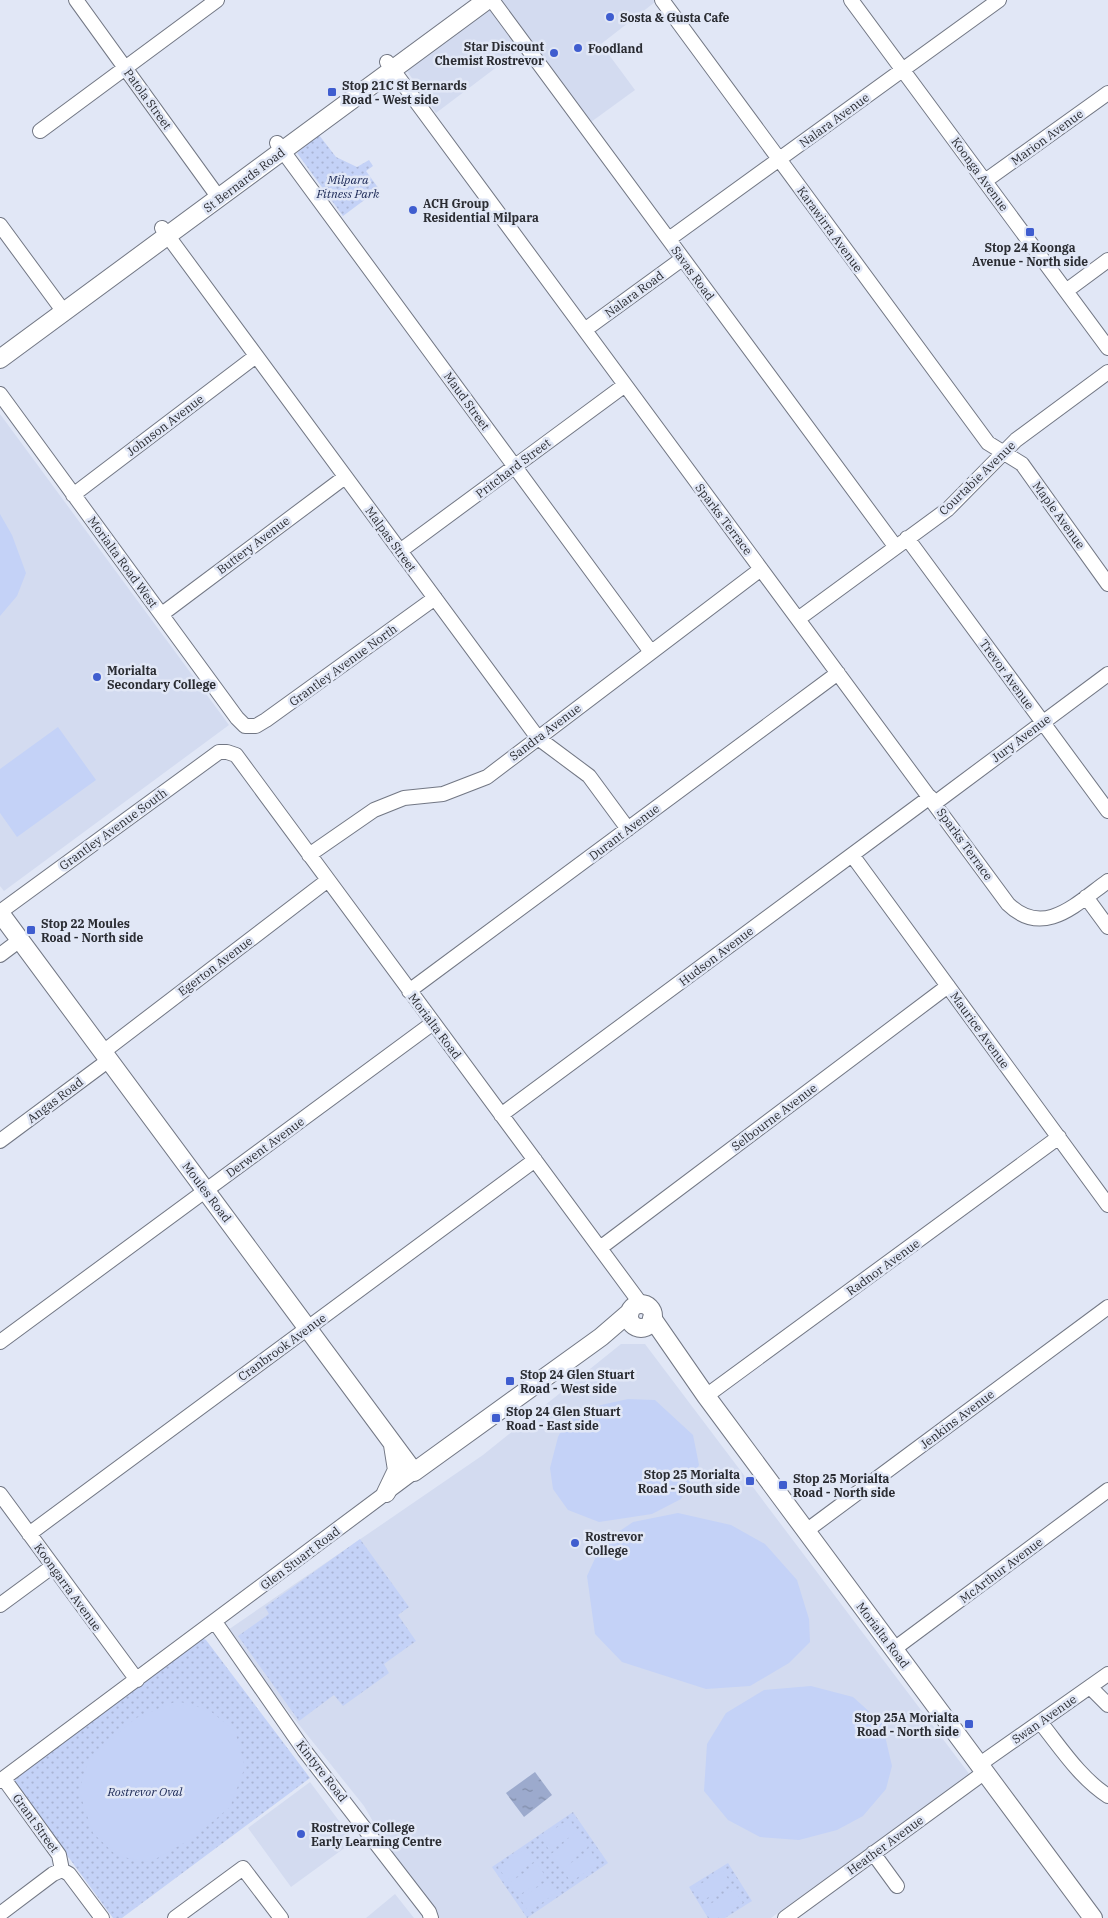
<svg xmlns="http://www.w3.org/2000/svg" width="1108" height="1918" viewBox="0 0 1108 1918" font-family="'IBM Plex Serif',serif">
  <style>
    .built { fill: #d3dbf0 }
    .park { fill: url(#park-dots) }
    .garden { fill: #c4d2f7 }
    .water { fill: url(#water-ripples) }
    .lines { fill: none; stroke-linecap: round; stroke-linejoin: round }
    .minor-casing { stroke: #727784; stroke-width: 16 }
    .major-casing { stroke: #727784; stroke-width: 20 }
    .minor { stroke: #fff; stroke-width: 14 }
    .major { stroke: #fff; stroke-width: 18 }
    .poi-dot { fill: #3f5dcf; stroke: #e1e7f6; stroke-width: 2 }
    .labels { text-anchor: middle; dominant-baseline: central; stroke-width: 5; stroke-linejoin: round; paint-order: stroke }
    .poi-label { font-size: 12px; font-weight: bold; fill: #2a2c32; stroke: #e1e7f6; text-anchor: start }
    .street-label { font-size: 12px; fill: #2a2c32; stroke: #e1e7f6 }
    .park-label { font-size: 12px; font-style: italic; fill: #192653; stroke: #e1e7f6 }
  </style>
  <defs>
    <pattern id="park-dots" width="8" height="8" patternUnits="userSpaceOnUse" patternTransform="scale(1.25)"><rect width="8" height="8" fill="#c4d2f7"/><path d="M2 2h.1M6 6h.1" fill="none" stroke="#a9b4d4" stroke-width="1.8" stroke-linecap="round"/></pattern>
    <pattern id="water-ripples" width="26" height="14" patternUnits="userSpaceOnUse" patternTransform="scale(1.25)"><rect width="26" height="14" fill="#9caacd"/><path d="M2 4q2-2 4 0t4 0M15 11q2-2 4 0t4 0" fill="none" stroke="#7f8ba7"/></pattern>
  </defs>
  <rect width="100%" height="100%" fill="#e1e7f6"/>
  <!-- built -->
  <path class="built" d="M503 0H654L655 2 601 44 635 90 591 122 530 42 436 113 407 71Z
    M0 414 229 725 4 891 0 886Z
    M621 1344H645L970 1775 771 1918H429L364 1806 225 1632 483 1455Z
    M310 1782 354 1841 291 1887 248 1828Z
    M395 1894 414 1918H366Z"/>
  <!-- park -->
  <path class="park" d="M319 135 336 157 357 167 369 160 373 166 366 171 379 189 343 216 297 153Z
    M360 1539 409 1607 398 1615 416 1641 384 1664 389 1673 343 1706 334 1695 299 1721 238 1636 269 1614 265 1607Z
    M202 1638 206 1640 310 1778 122 1918H113L14 1783 17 1775Z
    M573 1812 608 1863 527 1918 492 1867Z
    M728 1863 752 1901 725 1918H708L689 1887Z"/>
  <!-- garden -->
  <path class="garden" d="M0 514 12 535 26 573 17 596 0 616Z
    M58 727 96 780 17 837 0 813V769Z
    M628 1399 655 1400 693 1435 699 1465 681 1499 652 1514 599 1522 568 1510 553 1489 550 1468 558 1437 567 1419 601 1405Z
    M678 1513 731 1525 765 1544 797 1580 809 1619 810 1642 789 1663 750 1686 706 1689 622 1662 595 1634 587 1576 602 1543 633 1522Z
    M811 1686 853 1697 882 1723 892 1766 886 1789 863 1816 837 1830 799 1840 760 1837 728 1820 704 1791 707 1744 726 1713 764 1690Z
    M177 1701 209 1710 235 1731 245 1767 230 1807 193 1838 150 1862 117 1856 93 1833 79 1791 89 1758 136 1718Z
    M569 1819 578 1831 550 1851 541 1838Z
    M579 1834 588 1847 560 1867 551 1854Z
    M526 1848 535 1861 507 1880 498 1867Z
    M590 1850 599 1863 571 1882 562 1869Z
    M537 1864 546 1877 518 1896 509 1883Z
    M723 1870 731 1884 702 1901 694 1888Z
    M548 1880 557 1892 529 1912 520 1899Z
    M734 1890 743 1903 718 1918H712L705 1907Z"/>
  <!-- water -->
  <path class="water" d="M535 1772 552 1795 524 1817 506 1793Z"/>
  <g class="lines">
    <defs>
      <path id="minor" d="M76 0 219 198
        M492 0 895 546
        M662 0 988 443 1022 464 1108 584
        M851 0 1108 348
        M387 62 1008 904C1044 939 1077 903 1108 881
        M40 131 217 0
        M277 143 651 652
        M985 181 1108 93
        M0 225 64 312
        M162 228 538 738 589 776 628 829
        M669 239 999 0
        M1066 291 1108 260
        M586 329 682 259
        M0 394 237 718 245 726H256L266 720 435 598
        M73 495 256 356
        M907 538 1108 811
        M400 551 625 385
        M162 614 345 477
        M798 619 948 509 1016 440 1108 372
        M935 803 1108 674
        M309 855 374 810 404 798 443 794 487 777 761 569
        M852 855 1108 1205
        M1086 897 1108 927
        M0 912 219 752H227L236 755 641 1304
        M0 955 20 940
        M409 991 838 673
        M103 1052 328 880
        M501 1115 930 797
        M0 1141 109 1060
        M600 1248 948 986
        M0 1342 433 1023
        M706 1396 1059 1137
        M0 1494 137 1680
        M806 1531 1108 1307
        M29 1534 535 1160
        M0 1605 53 1566
        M215 1622 304 1750 429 1912 431 1918
        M894 1649 1108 1490
        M1090 1687 1108 1705
        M1040 1722C1061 1748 1080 1778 1108 1796
        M980 1764 1108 1674
        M4 1779 59 1855 62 1870
        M0 1781 414 1472
        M873 1853 897 1886
        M0 1914 53 1874 62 1870 69 1874 102 1918
        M175 1918 243 1868 281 1918
        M785 1918 985 1772"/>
      <path id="major" d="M0 359 487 0
        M0 913 414 1472 601 1337 630 1312
        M629 1316a12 12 0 1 1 24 0a12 12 0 1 1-24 0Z
        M652 1318 706 1396 1093 1918
        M386 1493 397 1470 393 1445"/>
    </defs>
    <!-- minor casing -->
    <use href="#minor" class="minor-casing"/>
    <!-- major casing -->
    <use href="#major" class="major-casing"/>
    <!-- minor -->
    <use href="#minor" class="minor"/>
    <!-- major -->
    <use href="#major" class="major"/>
  </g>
  <!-- markers -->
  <g class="poi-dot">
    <circle cx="610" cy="17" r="5"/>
    <circle cx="578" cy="48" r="5"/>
    <circle cx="554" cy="53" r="5"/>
    <rect x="327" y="87" width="10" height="10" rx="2.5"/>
    <circle cx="413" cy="210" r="5"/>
    <rect x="1025" y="227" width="10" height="10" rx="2.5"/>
    <circle cx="97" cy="677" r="5"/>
    <rect x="26" y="925" width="10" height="10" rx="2.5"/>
    <rect x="505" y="1376" width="10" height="10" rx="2.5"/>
    <rect x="491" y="1413" width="10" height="10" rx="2.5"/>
    <rect x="745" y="1476" width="10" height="10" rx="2.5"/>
    <rect x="778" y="1480" width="10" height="10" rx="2.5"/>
    <circle cx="575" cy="1543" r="5"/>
    <rect x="964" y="1719" width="10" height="10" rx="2.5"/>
    <circle cx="301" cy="1834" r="5"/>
  </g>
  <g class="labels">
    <!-- poi labels -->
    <g class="poi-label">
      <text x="620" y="17">Sosta &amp; Gusta Cafe</text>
      <text x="544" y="46" text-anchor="end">Star Discount<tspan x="544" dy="14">Chemist Rostrevor</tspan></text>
      <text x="588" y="48">Foodland</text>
      <text x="342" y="85">Stop 21C St Bernards<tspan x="342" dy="14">Road - West side</tspan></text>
      <text x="423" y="203">ACH Group<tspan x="423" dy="14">Residential Milpara</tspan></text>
      <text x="1030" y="247" text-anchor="middle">Stop 24 Koonga<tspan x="1030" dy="14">Avenue - North side</tspan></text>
      <text x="107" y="670">Morialta<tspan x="107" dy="14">Secondary College</tspan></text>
      <text x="41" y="923">Stop 22 Moules<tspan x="41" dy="14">Road - North side</tspan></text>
      <text x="520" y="1374">Stop 24 Glen Stuart<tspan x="520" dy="14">Road - West side</tspan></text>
      <text x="506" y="1411">Stop 24 Glen Stuart<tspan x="506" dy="14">Road - East side</tspan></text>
      <text x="740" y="1474" text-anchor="end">Stop 25 Morialta<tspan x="740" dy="14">Road - South side</tspan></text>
      <text x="793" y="1478">Stop 25 Morialta<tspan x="793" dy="14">Road - North side</tspan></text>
      <text x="585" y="1536">Rostrevor<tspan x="585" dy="14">College</tspan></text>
      <text x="959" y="1717" text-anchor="end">Stop 25A Morialta<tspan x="959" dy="14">Road - North side</tspan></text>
      <text x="311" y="1827">Rostrevor College<tspan x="311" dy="14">Early Learning Centre</tspan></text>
    </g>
    <!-- street labels -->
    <g class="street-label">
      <text transform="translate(148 99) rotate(54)">Patola Street</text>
      <text transform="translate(834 120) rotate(-36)">Nalara Avenue</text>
      <text transform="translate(1047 137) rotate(-36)">Marion Avenue</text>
      <text transform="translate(980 174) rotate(54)">Koonga Avenue</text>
      <text transform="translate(244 180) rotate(-37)">St Bernards Road</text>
      <text transform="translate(830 229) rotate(54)">Karawirra Avenue</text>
      <text transform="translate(693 273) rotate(54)">Savas Road</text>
      <text transform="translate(634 294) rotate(-36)">Nalara Road</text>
      <text transform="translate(467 401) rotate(54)">Maud Street</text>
      <text transform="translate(165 425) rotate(-37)">Johnson Avenue</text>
      <text transform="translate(513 468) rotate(-37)">Pritchard Street</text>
      <text transform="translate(977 478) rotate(-44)">Courtabie Avenue</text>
      <text transform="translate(1059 515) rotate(54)">Maple Avenue</text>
      <text transform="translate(724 519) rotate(53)">Sparks Terrace</text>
      <text transform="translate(391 539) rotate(54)">Malpas Street</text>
      <text transform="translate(253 545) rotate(-37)">Buttery Avenue</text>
      <text transform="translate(123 562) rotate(54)">Morialta Road West</text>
      <text transform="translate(343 665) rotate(-36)">Grantley Avenue North</text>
      <text transform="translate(1007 674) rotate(54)">Trevor Avenue</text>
      <text transform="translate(545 732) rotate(-37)">Sandra Avenue</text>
      <text transform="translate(1021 738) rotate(-37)">Jury Avenue</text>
      <text transform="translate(113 829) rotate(-36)">Grantley Avenue South</text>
      <text transform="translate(624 832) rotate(-37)">Durant Avenue</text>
      <text transform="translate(965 844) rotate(54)">Sparks Terrace</text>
      <text transform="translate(716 956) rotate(-37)">Hudson Avenue</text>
      <text transform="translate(215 966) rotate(-37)">Egerton Avenue</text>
      <text transform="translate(435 1026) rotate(53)">Morialta Road</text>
      <text transform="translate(980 1030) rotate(54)">Maurice Avenue</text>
      <text transform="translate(55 1100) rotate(-37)">Angas Road</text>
      <text transform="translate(774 1117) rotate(-37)">Selbourne Avenue</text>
      <text transform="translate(265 1147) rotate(-36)">Derwent Avenue</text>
      <text transform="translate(207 1192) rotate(53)">Moules Road</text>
      <text transform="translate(883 1267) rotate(-36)">Radnor Avenue</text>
      <text transform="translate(282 1347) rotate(-36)">Cranbrook Avenue</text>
      <text transform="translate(957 1419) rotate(-37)">Jenkins Avenue</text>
      <text transform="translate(300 1558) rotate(-37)">Glen Stuart Road</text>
      <text transform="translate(1001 1570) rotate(-37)">McArthur Avenue</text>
      <text transform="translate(68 1587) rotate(54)">Koongarra Avenue</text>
      <text transform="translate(883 1635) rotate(53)">Morialta Road</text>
      <text transform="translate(1044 1719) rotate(-35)">Swan Avenue</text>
      <text transform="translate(322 1771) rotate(52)">Kintyre Road</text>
      <text transform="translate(36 1823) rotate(54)">Grant Street</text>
      <text transform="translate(885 1845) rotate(-36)">Heather Avenue</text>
    </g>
    <!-- park labels -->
    <g class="park-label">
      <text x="348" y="179">Milpara<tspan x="348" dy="14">Fitness Park</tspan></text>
      <text x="145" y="1791">Rostrevor Oval</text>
    </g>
  </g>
</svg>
